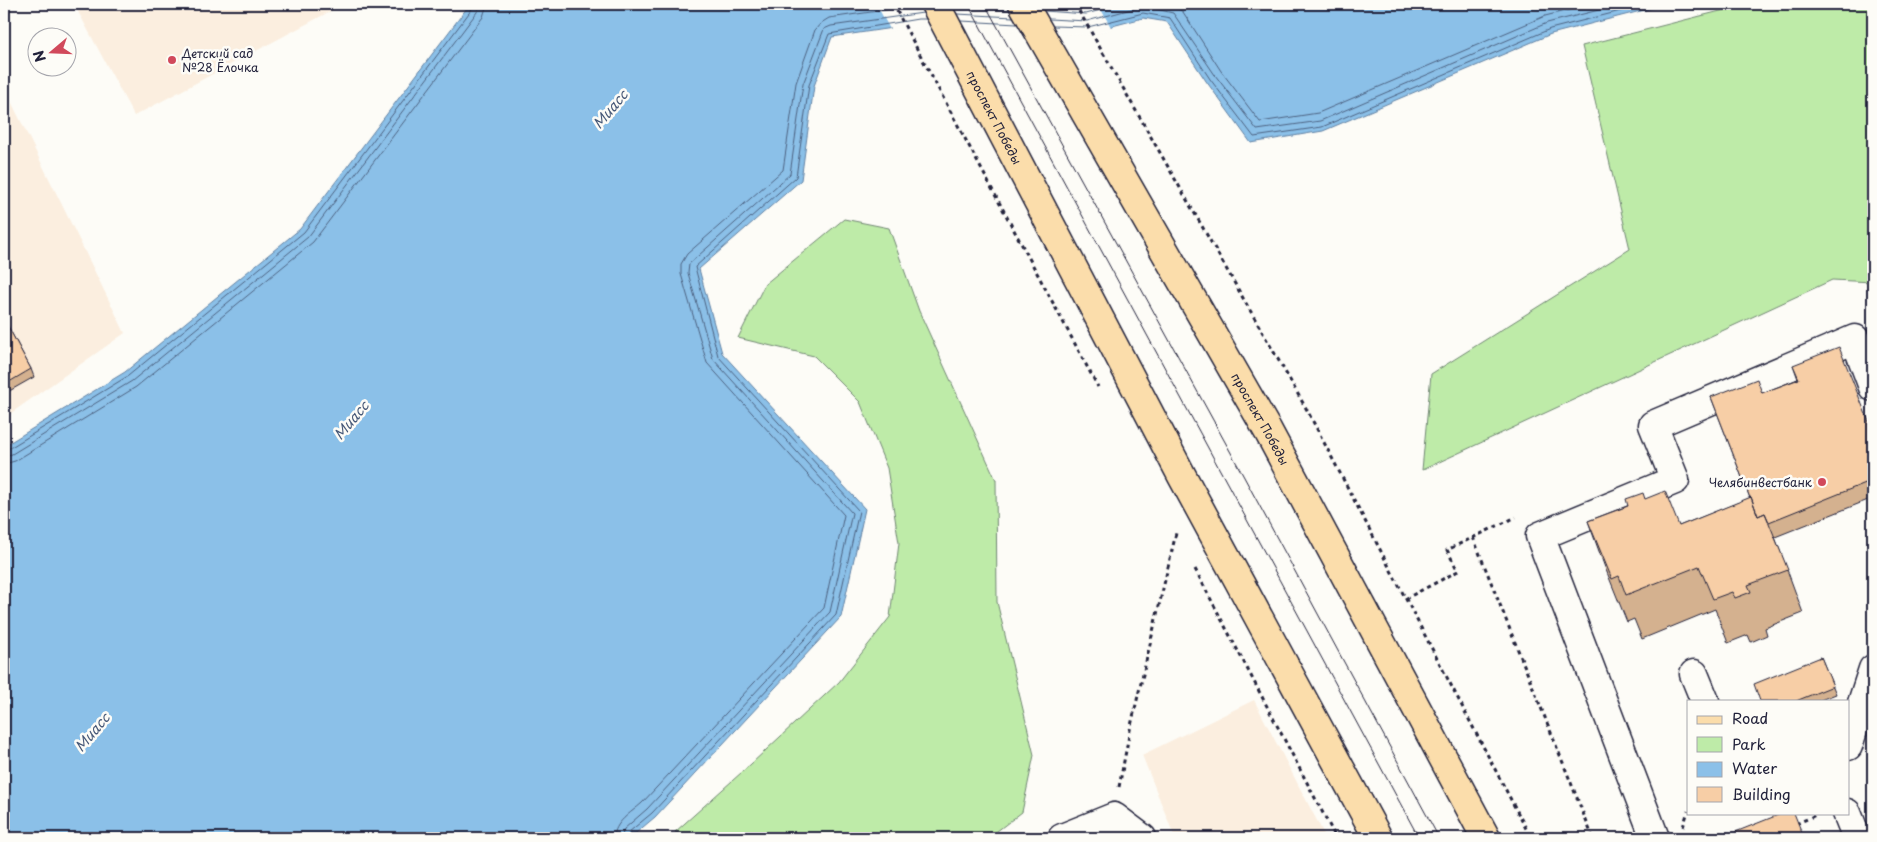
<svg xmlns="http://www.w3.org/2000/svg" width="1877" height="842" viewBox="0 0 1877 842" font-family="'Playpen Sans',sans-serif">
  <style>
    .built { fill: #fbeedf }
    .green { fill: #beeba8; stroke: #708672 }
    .water { fill: #8bc0e8; stroke: #6181a3 }
    .pier { fill: #fdfcf7 }
    .lines { fill: none; stroke-linecap: round; stroke-linejoin: round }
    .shore { stroke: #4c6180; stroke-width: 1 }
    .minor-casing { stroke: #22223b; stroke-width: 31 }
    .major-casing { stroke: #22223b; stroke-width: 31 }
    .path { stroke: #22223b; stroke-width: 3; stroke-dasharray: 4 4; stroke-linecap: butt }
    .minor { stroke: #fdfcf7; stroke-width: 28 }
    .major { stroke: #fbddab; stroke-width: 28 }
    .tram { stroke: #22223b; stroke-width: 1 }
    .wall { fill: #d4b18f; stroke: #22223b }
    .building { fill: #f7cea6; stroke: #22223b }
    .poi-dot { fill: #d1495b; stroke: #fdfcf7; stroke-width: 2 }
    .labels { text-anchor: middle; dominant-baseline: central; stroke-width: 5; stroke-linejoin: round; paint-order: stroke }
    .poi-label { font-size: 12px; fill: #22223b; stroke: #fdfcf7; text-anchor: start }
    .street-label { font-size: 12px; fill: #22223b; stroke: #fdfcf7 }
    .water-label { font-size: 14px; font-style: italic; fill: #475978; stroke: #fdfcf7 }
  </style>
  <rect width="100%" height="100%" fill="#fdfcf7"/>
  <filter id="ink" filterUnits="userSpaceOnUse"><feTurbulence type="fractalNoise" baseFrequency=".02" numOctaves="2"/><feDisplacementMap in="SourceGraphic" scale="10" xChannelSelector="R" yChannelSelector="G"/><feConvolveMatrix kernelMatrix="1 2 1 2 8 2 1 2 1" color-interpolation-filters="sRGB"/></filter>
  <g filter="url(#ink)">
    <!-- built -->
    <path class="built" d="M74 4H344L134 116Z
      M4 87 125 333 4 418Z
      M1254 700 1326 838H1175L1142 755Z"/>
    <!-- green -->
    <path class="green" d="M1748 4H1873V282L1832 280 1422 470 1431 374 1630 249 1582 46Z
      M844 219 889 228 919 311 996 480 997 602 1034 755 1022 812 988 838H755L754 836C727 840 702 838 675 832L751 764 839 682 890 617 899 543 887 468 860 402 814 356 738 338 765 284Z"/>
    <!-- water -->
    <path class="water" d="M470 4H1668L1551 34 1323 131 1251 143 1206 81 1167 22 1143 18 1089 32 919 24 832 37 814 86 801 180 699 269 722 353 865 509 841 617 655 817 630 838H4V446L125 372 300 229Z"/>
    <!-- pier -->
    <path class="pier" d="M876 4H1098L1112 29 1089 35 920 26 891 31Z"/>
    <g class="lines">
      <!-- shore -->
      <path class="shore" d="M1171 4 1183 12 1221 71 1260 122 1318 113 1545 16 1593 4
        M953 7 1009 10
        M1045 11 1086 14 1123 4
        M957 14 1013 17
        M1049 19 1087 21 1143 6 1173 13 1215 75 1257 130 1320 121 1547 23 1623 4
        M961 21 1017 24
        M1053 26 1088 27 1143 13 1170 18 1210 79 1254 137 1322 127 1550 29 1648 4
        M4 450 8 449 128 376 304 232 472 9 473 4
        M4 456 12 454 132 381 308 237 477 12 480 4
        M4 464 15 461 136 387 313 242 483 17 487 4
        M614 838C614 822 631 813 642 803L824 608 844 515 707 363 681 274V264L687 254 783 170 796 83 815 30 821 23 829 18 920 5
        M621 838 624 829 647 809 830 612 852 513 713 359 688 273 689 264 790 174 803 84 824 29 831 26 923 13
        M627 838 629 832 652 813 836 615 859 511 718 356 695 267 796 177 809 85 829 34 918 19H926"/>
      <defs>
        <path id="minor" d="M1694 674 1705 701
          M1848 746 1873 669
          M1847 813 1857 838
          M1062 838 1114 817 1142 838
          M1655 838 1540 536 1675 480 1653 425 1855 339 1873 387"/>
        <g id="major">
          <path id="s1" d="M935 4 1182 476 1378 838"/>
          <path id="s2" d="M1023 4 1268 431 1486 838"/>
        </g>
      </defs>
      <!-- minor casing -->
      <use href="#minor" class="minor-casing"/>
      <!-- major casing -->
      <use href="#major" class="major-casing"/>
      <!-- path -->
      <path class="path" d="M893 4 1098 387
        M1075 4 1307 410 1531 838
        M1473 537 1593 838
        M1195 569 1336 838
        M1405 599 1458 571 1447 550 1516 517
        M1119 787 1130 730 1176 533
        M1796 824 1818 814
        M1683 827 1688 811"/>
      <!-- minor -->
      <use href="#minor" class="minor"/>
      <!-- major -->
      <use href="#major" class="major"/>
      <!-- tram -->
      <path class="tram" d="M968 4 1419 838
        M985 4 1230 451 1439 838"/>
    </g>
    <!-- wall -->
    <path class="wall" d="M4 319 31 369 34 377 4 394Z
      M1793 365 1873 432V498L1775 537 1803 613 1765 628 1767 635 1751 642 1748 635 1728 643 1715 609 1642 639 1634 619 1627 622 1604 565 1588 521 1645 499 1679 526 1750 498 1711 397 1762 393 1798 379Z
      M1821 657 1836 694 1818 701H1760Z"/>
    <!-- building -->
    <path class="building" d="M4 319 31 369 4 385Z
      M1839 347 1873 432V480L1769 522 1765 513 1758 516 1751 497 1750 498 1711 397 1757 379 1762 393 1799 379 1793 365Z
      M1665 491 1679 526 1751 497 1758 516 1765 513 1788 570 1748 585 1751 592 1735 598 1732 592 1713 599 1699 566 1626 595 1619 576 1612 579 1588 521 1628 506 1626 499 1643 493 1645 499Z
      M1821 657 1833 686 1796 701H1760L1754 684Z
      M1783 813H1794L1804 838H1735L1733 833Z"/>
  </g>
  <!-- markers -->
  <g class="poi-dot">
    <circle cx="172" cy="60" r="5"/>
    <circle cx="1822" cy="482" r="5"/>
  </g>
  <g class="labels">
    <!-- poi labels -->
    <g class="poi-label">
      <text x="182" y="53">Детский сад<tspan x="182" dy="14">№28 Ёлочка</tspan></text>
      <text x="1812" y="482" text-anchor="end">Челябинвестбанк</text>
    </g>
    <!-- street labels -->
    <g class="street-label">
      <text stroke="none"><textPath href="#s1" startOffset="128">проспект Победы</textPath></text>
      <text stroke="none"><textPath href="#s2" startOffset="478">проспект Победы</textPath></text>
    </g>
    <!-- water labels -->
    <g class="water-label">
      <text transform="translate(610 109) rotate(-50)">Миасс</text>
      <text transform="translate(351 420) rotate(-50)">Миасс</text>
      <text transform="translate(92 732) rotate(-50)">Миасс</text>
    </g>
  </g>
  <!-- margin -->
  <rect width="1877" height="842" fill="none" stroke="#fdfcf7" stroke-width="20"/>
  <rect x="10" y="10" width="1857" height="822" fill="none" stroke="#22223b" stroke-width="2" filter="url(#ink)"/>
  <!-- legend -->
  <rect x="1687" y="700" width="162" height="115" fill="#fdfcf7" stroke="#a5a5ac"/>
  <rect x="1697" y="716" width="25" height="8" fill="#fbddab" stroke="#a5a5ac"/>
  <text x="1732" y="724" font-size="15" fill="#22223b">Road</text>
  <rect x="1697" y="737" width="25" height="15" fill="#beeba8" stroke="#a5a5ac"/>
  <text x="1732" y="750" font-size="15" fill="#22223b">Park</text>
  <rect x="1697" y="762" width="25" height="15" fill="#8bc0e8" stroke="#a5a5ac"/>
  <text x="1732" y="774" font-size="15" fill="#22223b">Water</text>
  <rect x="1697" y="787" width="25" height="15" fill="#f7cea6" stroke="#a5a5ac"/>
  <text x="1732" y="800" font-size="15" fill="#22223b">Building</text>
  <!-- north arrow -->
  <g transform="translate(52 52) rotate(251)"><circle r="24" fill="#fdfcf7" stroke="#a5a5ac"/>
  <path d="M0-4L9 19L0 12L-9 19Z" fill="#d1495b"/>
  <text y="-8" font-size="14" font-weight="bold" text-anchor="middle" fill="#22223b">N</text>
  </g>
</svg>
